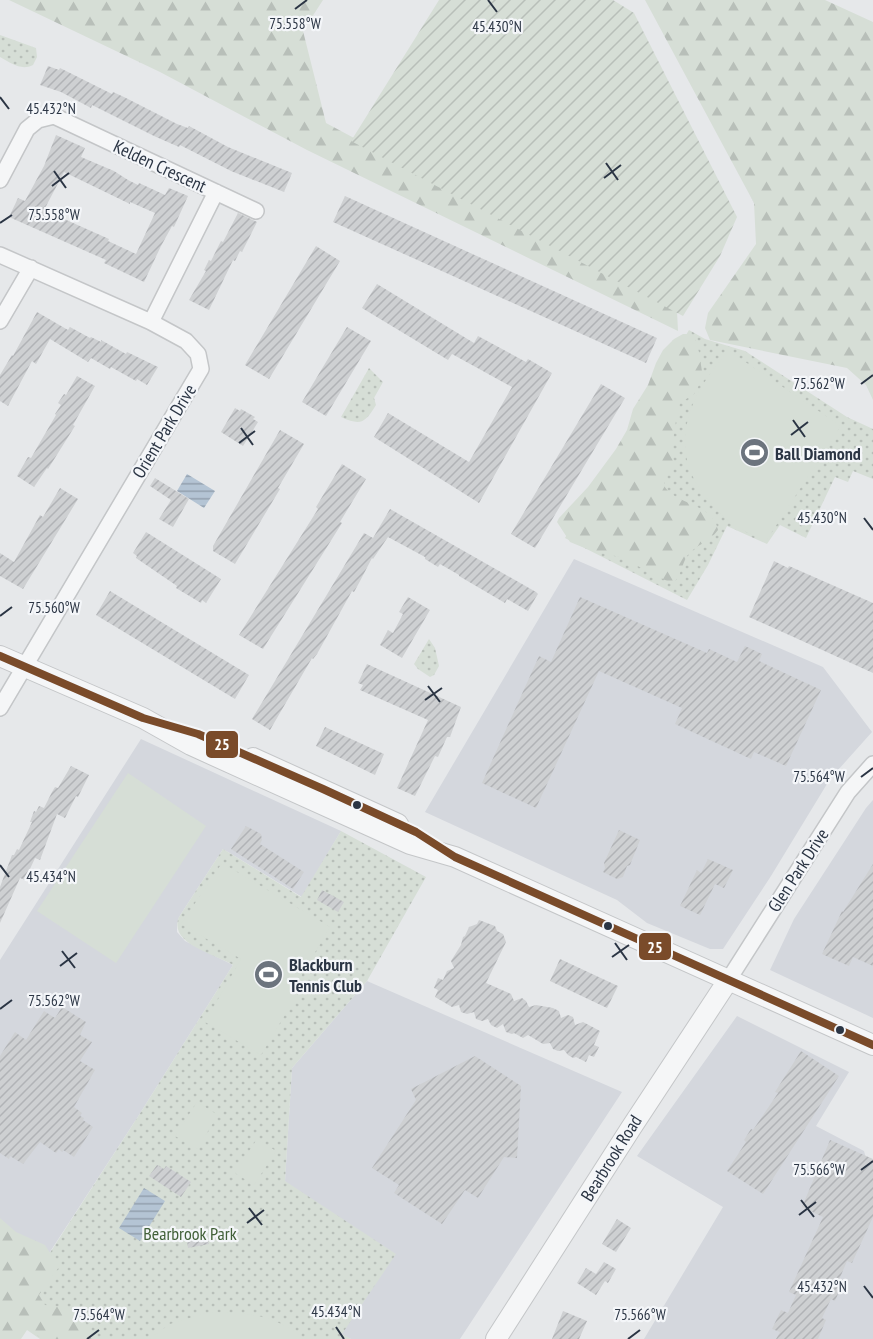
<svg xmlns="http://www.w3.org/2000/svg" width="873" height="1339" viewBox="0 0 873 1339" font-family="'PT Sans Narrow',sans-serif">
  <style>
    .built { fill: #d4d7dd }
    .grass { fill: url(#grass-dots) }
    .forest { fill: url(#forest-firs) }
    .garden { fill: url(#garden-furrows) }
    .pitch { fill: #d6ded6 }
    .water { fill: url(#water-rules) }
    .building { fill: url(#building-hatch); fill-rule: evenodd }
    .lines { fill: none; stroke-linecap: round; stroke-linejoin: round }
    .minor-casing { stroke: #c4c6c8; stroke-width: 18 }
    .tertiary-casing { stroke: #c4c6c8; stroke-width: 22 }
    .minor { stroke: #f5f6f7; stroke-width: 15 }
    .tertiary { stroke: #f5f6f7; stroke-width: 20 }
    .bus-1-casing { stroke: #f4f6f9; stroke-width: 12 }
    .bus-1 { stroke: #7a4b2a; stroke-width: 8 }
    .ticks { fill: none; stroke: #2b3544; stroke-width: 2 }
    .bus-dot { fill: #2b3544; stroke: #f4f6f9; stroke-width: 2 }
    .labels { text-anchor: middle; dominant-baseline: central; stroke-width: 4.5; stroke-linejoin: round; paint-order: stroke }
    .street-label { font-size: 18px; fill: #2b3544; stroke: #f4f6f9 }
    .poi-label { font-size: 18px; font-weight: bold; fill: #2b3544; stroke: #f4f6f9; text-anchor: start }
    .park-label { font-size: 18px; fill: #416038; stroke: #f4f6f9 }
    .ticks-label { font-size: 15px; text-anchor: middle; fill: #2b3544; stroke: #f4f6f9; stroke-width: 4.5; stroke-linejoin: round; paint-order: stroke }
    .line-badge { stroke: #f4f6f9; stroke-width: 2 }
    .badge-label { font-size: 16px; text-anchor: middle; font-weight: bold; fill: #fff }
  </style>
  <defs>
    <pattern id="grass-dots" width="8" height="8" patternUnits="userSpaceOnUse" patternTransform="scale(1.5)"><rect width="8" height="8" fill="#d6ded6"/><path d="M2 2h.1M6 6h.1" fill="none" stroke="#b8bfb9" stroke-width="1.8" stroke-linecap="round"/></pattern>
    <pattern id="forest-firs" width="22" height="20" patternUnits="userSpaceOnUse" patternTransform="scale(1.5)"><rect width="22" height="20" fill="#d6ded6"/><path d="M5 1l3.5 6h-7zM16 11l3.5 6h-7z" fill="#b8bfb9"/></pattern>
    <pattern id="garden-furrows" width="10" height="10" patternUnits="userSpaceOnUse" patternTransform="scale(1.5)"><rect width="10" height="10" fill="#d6ded6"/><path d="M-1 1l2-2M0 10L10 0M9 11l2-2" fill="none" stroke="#b8bfb9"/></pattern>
    <pattern id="water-rules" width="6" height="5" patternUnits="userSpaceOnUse" patternTransform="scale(1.5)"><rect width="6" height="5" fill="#b4c4d4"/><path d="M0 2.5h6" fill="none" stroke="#93a0ae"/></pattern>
    <pattern id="building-hatch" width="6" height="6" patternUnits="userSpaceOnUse" patternTransform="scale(1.5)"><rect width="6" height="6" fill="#ced0d2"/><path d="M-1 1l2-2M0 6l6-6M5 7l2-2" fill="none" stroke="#b1b3b6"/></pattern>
  </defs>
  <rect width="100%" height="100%" fill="#e6e8ea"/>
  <!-- built -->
  <path class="built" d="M574 559 823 667 872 732 830 779 771 876 723 949H710L647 923 617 900 425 812Z
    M141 739 341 831 302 897 223 849 179 917 177 924V932L185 941 233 965 139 1115 44 1261 0 1232V960Z
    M873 800V1018L770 970 794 919 866 808Z
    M367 981 622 1092 460 1339H351L342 1335 285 1181 292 1068Z
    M737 1016 849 1072 816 1126 864 1151 868 1166 873 1168V1339H644L723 1207 637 1156Z"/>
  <!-- grass -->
  <path class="grass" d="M0 35 36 48 37 57 33 65C21 71 11 63 0 57Z
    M689 330 705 339 745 351 847 417 873 429V479L853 471 848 482 835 477 806 538 780 525 767 544 727 526 708 565 687 600 565 538Z
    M369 368 383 382 374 398 376 405C365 423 361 426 341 417Z
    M429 639 435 648 439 666 434 675 430 677 418 669 414 664Z
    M341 831 426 877 367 981 292 1068 285 1181 396 1254 342 1334 351 1339H40L27 1330 21 1339H0V1330L139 1115 233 965C215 954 168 944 179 917L223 849 301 897Z"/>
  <!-- forest -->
  <path class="forest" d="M9 0H323L303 31 326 123 677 311 678 331 307 150 160 72Z
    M645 0H825L873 22V400L866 385 847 368 710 340 705 328 708 313 756 244 754 203Z
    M683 334H688L695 339 699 352 703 378 694 394 680 403 678 407 672 447 674 469 665 477 664 486C677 506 713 503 718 530 710 542 695 545 687 556 681 566 682 575 673 583L669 582 620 557 592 551 570 542 557 522 559 518 588 487 616 449 627 430 633 409 648 385 656 363 663 350 674 339Z
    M0 1218 16 1232 45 1245 59 1267 39 1295 45 1305 74 1308 88 1327V1330L99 1339H42L26 1326 17 1339H0Z"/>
  <!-- garden -->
  <path class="garden" d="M439 0H613L634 13 737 217 720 256 683 316 351 141Z"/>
  <!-- pitch -->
  <path class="pitch" d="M729 351 841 426 766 541C758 537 749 534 741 529 729 523 719 512 710 502 664 452 688 394 729 351Z
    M128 773 206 826 116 963 37 911Z
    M222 863 330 927 294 988 299 991 261 1055 205 1022 241 959 181 924Z
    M197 1102 218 1115 197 1149 175 1136Z
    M257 1139 276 1151 254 1185 235 1173Z
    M210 1312C247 1313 274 1314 304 1339H149L170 1324Z"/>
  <!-- water -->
  <path class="water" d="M187 474 215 491 204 508 177 491Z
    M144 1188 165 1201 140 1241 119 1228Z"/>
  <!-- building -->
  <path class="building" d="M48 66 59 70 60 68 112 94 113 92 124 97 177 124 188 128 189 126 228 147 292 173 284 192 231 171 180 145 179 147 154 136 92 105 91 108 61 92 40 85Z
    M56 135 85 148 81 157 114 171 128 180 138 185 139 183 165 195 169 188 188 196 174 227 172 226 161 246 144 282 104 263 106 260 9 217 18 198 25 201 44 166ZM64 172 130 204V202L155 213 136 254 108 241 109 239 44 210Z
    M345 196 657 338 646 363 333 222Z
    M238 213 257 222 242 252 240 251 235 261 233 260 209 310 189 300 206 271 204 270 209 260 211 261 221 241 223 242Z
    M316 246 340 261 269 379 245 365Z
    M377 284 474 343 478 336 526 362 528 359 552 373 479 503 374 437 388 413 469 462 512 387 452 354 448 360 362 308Z
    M37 312 68 330 70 327 90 338 91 337 101 342V340L126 354 127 352 158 367 147 385 137 379 136 381 111 367 110 369 91 358 88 362 50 339 36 364 32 361 8 406 0 401V375L12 355 13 356Z
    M347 327 371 341 326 416 302 402Z
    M77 376 95 386 73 425 75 426 48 469 47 468 34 487 17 476 28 457 31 458 42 439 56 415 55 414 61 405 58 403 64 394 66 395Z
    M601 384 625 398 535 548 511 534Z
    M235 408 240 411 241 409 255 417 253 419 258 422 243 446 221 432Z
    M280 430 304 444 278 488 280 489 235 564 213 551V546Z
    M342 464 366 479 340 522 342 523 263 649 239 635 318 509 316 507Z
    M155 478 189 499 173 527 159 519 171 500 150 486Z
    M60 488 78 499 23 589 0 576V553L14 562 40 515 43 517Z
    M390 509 536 592 538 594 536 597 528 611 507 599 505 603 459 576V575L440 564 438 567 425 559V557L388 537 373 559 372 558 359 583 354 592 352 591 317 654 313 659 312 658 270 730 252 719 364 533 373 538Z
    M146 532 221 579 206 603 202 600 201 603 176 588 177 586 136 558 137 556 133 553Z
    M774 561 788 568 789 566 873 603V673L749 617Z
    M110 591 249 675 235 699 96 615Z
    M408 597 430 610 402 658 380 645 388 630 393 633 403 614 399 612Z
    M580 597 707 653 709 649 737 662 745 646 762 654 759 661 821 690 786 766 754 752 751 759 675 724 682 708 599 671 536 808 482 783 539 656 551 662Z
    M367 664 461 707 450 737H447L438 757 435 756 415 796 397 788 428 720 360 690 363 685 358 683Z
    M325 727 384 754 375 775 316 746Z
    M71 766 89 775 78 797 76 796 65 818 57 814 40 860 35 858 25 880 20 878 0 923V887L12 855H14L17 849 19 850 32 822H30L34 811 36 812 39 806 44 808 52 792 55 787 58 788Z
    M246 826 261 834 262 840 260 844 304 872 293 889 231 849Z
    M619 830 640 840 630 865 627 866 623 877 617 879 603 872 605 868 604 863Z
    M708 859 733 870 724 888 715 884 700 915 680 906 697 870 701 873Z
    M873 864V966L853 957 849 966 822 954 842 911 843 912Z
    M322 890 344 902 338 912 317 900Z
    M479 920 495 926 497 931 503 934 506 942 486 983 511 994 514 1001 522 998 526 1001 529 1007 536 1005 553 1008 559 1011 561 1018 568 1015 573 1017 575 1025 583 1022 600 1031 594 1045 599 1047 594 1057 589 1055 586 1062 576 1057 573 1058 568 1055 564 1050 558 1051 553 1049 550 1043 543 1044 528 1035 523 1038 514 1033 512 1034 506 1032 503 1024 497 1028 491 1025 488 1019 482 1021 476 1019 474 1012 467 1014 461 1012 459 1005 452 1007 435 997 438 990 434 988 438 978 443 980 447 971 454 968 451 961 461 945 463 937 465 936 469 927 477 924Z
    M560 959 618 986 607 1008 550 981Z
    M62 1007 86 1022 80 1035 92 1042 80 1061 95 1070 74 1107 82 1113 80 1116 84 1118 83 1120 93 1127 74 1157 63 1150 62 1152 59 1149 56 1153 40 1142 23 1164 10 1156 9 1159 0 1153V1056L15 1032 26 1040 44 1011 55 1018Z
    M801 1051 839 1076 763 1194 727 1171 746 1142 744 1140 751 1129 753 1130 778 1093 775 1092Z
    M475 1056 521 1086 517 1158 504 1157 478 1198 465 1190 442 1224 394 1193 399 1185 372 1168 416 1100 411 1089Z
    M830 1140 873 1159V1217L852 1263 847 1261 839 1280 843 1282 835 1301 831 1299 822 1318 826 1320 818 1339H776L780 1332 772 1329 781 1310 788 1313 796 1295 789 1292 823 1217 802 1207Z
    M157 1165 164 1169 166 1166 191 1182 181 1197 149 1176Z
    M617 1219 631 1228 616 1252 602 1244Z
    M206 1230 209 1244 188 1248 186 1233Z
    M604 1262 616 1269 608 1283 605 1281 596 1295 577 1283 586 1268 596 1274Z
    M563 1311 587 1321 579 1339H552Z"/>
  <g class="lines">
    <defs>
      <path id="minor" d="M0 180 27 129 38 120 54 116 256 211
        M0 255 151 322 186 341 198 354 201 369 0 708
        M0 321 31 268
        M151 322 216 192
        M729 979 848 792 873 764"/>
      <path id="tertiary" d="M0 656 143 718 191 745 359 821 410 844 455 857 873 1045
        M253 758 398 824
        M496 1339 631 1128 729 979"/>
    </defs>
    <!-- minor casing -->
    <use href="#minor" class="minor-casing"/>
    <!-- tertiary casing -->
    <use href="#tertiary" class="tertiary-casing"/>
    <!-- minor -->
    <use href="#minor" class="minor"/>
    <!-- tertiary -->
    <use href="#tertiary" class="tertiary"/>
    <defs>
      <path id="bus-1" d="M0 656 143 718 198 734 323 789 416 832 455 857 873 1045"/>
    </defs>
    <!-- bus-1 casing -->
    <use href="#bus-1" class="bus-1-casing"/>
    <!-- bus-1 -->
    <use href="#bus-1" class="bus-1"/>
  </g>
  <!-- ticks -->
  <path class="ticks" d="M488 0 497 12M295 9 307 0M0 97 9 109M606 163 618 180M54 171 66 188M604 178 621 165M52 186 69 173M0 223 12 215M861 384 873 375M793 420 805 437M241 428 253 445M791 435 808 422M239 443 255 431M864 518 873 530M0 616 12 607M428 686 440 702M425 700 442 688M861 777 873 768M0 865 9 877M615 943 627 960M62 951 75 968M612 957 629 945M60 966 77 953M0 1009 12 1000M861 1170 873 1161M801 1200 814 1217M249 1208 262 1225M799 1215 816 1202M247 1223 264 1210M864 1286 873 1298M336 1327 344 1339M87 1339 99 1330M628 1339 640 1330"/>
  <!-- icons -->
  <defs>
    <symbol id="stadium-disc" viewBox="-11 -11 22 22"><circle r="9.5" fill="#6c747e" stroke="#f4f6f9"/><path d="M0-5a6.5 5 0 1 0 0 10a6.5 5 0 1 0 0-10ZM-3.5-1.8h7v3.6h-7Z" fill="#fff"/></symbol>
  </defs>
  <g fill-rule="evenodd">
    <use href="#stadium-disc" x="738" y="436" width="33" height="33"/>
    <use href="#stadium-disc" x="252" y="958" width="33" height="33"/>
  </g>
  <!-- markers -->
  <g class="bus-dot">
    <circle cx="357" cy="805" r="5"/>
    <circle cx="608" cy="926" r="5"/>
    <circle cx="840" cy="1030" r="5"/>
  </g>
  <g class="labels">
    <!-- street labels -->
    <g class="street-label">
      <text transform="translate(160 166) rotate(25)">Kelden Crescent</text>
      <text transform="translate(164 431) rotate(-59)">Orient Park Drive</text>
      <text transform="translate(798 870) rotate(-57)">Glen Park Drive</text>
      <text transform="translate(611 1158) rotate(-58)">Bearbrook Road</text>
    </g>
    <!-- poi labels -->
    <g class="poi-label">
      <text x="775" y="453">Ball Diamond</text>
      <text x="289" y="964">Blackburn<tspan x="289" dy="21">Tennis Club</tspan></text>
    </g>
    <!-- park labels -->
    <g class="park-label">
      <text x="190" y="1233">Bearbrook Park</text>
    </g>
  </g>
  <g class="ticks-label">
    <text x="295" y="29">75.558°W</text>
    <text x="497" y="32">45.430°N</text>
    <text x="51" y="114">45.432°N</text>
    <text x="54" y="220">75.558°W</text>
    <text x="819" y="389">75.562°W</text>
    <text x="822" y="523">45.430°N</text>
    <text x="54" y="613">75.560°W</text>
    <text x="819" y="782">75.564°W</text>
    <text x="51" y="882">45.434°N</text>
    <text x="54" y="1006">75.562°W</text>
    <text x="819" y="1175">75.566°W</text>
    <text x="822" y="1292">45.432°N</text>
    <text x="336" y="1317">45.434°N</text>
    <text x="99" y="1320">75.564°W</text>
    <text x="640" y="1320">75.566°W</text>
  </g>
  <g class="line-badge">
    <rect x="205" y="730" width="34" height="29" rx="6" fill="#7a4b2a"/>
    <rect x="638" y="932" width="34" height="29" rx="6" fill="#7a4b2a"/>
  </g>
  <g class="badge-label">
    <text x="222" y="750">25</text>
    <text x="655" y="953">25</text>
  </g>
</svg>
